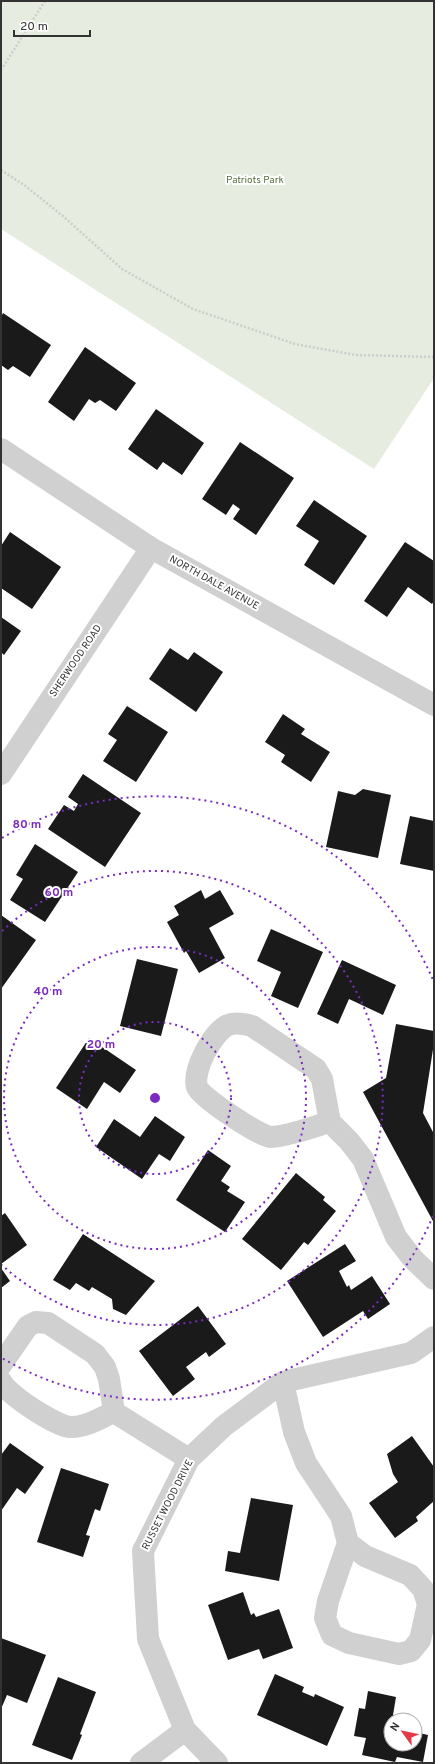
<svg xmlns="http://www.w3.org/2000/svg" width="435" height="1764" viewBox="0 0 435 1764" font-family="Overpass,sans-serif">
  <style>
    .green { fill: #e6ecdf }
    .building { fill: #1a1a1a }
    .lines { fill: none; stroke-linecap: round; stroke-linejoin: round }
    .path { stroke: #cdcdcd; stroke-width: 2.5; stroke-dasharray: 2 2; stroke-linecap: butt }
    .minor { stroke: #d0d0d0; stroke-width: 22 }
    .ring { fill: none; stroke: #7b2cbf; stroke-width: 2; stroke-dasharray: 2 4 }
    .labels { text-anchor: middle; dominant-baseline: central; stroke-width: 4; stroke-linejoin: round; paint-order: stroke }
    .park-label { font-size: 10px; fill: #56703f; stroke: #fff }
    .street-label { font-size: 10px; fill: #333; stroke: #fff }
    .centre { fill: #7b2cbf; stroke: #fff; stroke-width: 2 }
    .ring-label { font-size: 12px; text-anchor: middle; font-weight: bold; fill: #7b2cbf; stroke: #fff; stroke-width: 4; stroke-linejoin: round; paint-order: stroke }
  </style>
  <rect width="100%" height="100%" fill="#fff"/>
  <!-- green -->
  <path class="green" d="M1 1H434V378L374 469 1 229Z"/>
  <!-- building -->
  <path class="building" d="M3 313 51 345 30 377 13 366 8 370 1 365V317Z
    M85 347 136 383 116 411 100 400 95 403 89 399 74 421 48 402Z
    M156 409 204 443 182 475 163 462 157 470 128 449Z
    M240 442 294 478 256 535 233 519 240 509 233 504 226 515 202 499Z
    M314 500 367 536 334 585 304 565 319 541 296 526Z
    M10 532 61 567 32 609 1 588V546Z
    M405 542 434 561V601L432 604 408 587 387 617 364 601Z
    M1 617 21 631 4 655 1 652Z
    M170 648 188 660 194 652 223 672 196 712 149 679Z
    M127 706 168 732 136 782 103 761 117 740 108 734Z
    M283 714 305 729 301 734 330 752 311 782 281 762 285 755 265 742Z
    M83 774 141 813 105 867 48 829 64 805 74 811 78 804 68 797Z
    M363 789 391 795 378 858 326 847 338 791 355 795Z
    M410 816 434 821V871L400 864Z
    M35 844 78 872 45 922 10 900 23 879 16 875Z
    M201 890 205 899 220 890 234 914 209 928 225 958 199 973 186 951 184 953 167 922 179 915 174 906Z
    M1 915 36 940 1 989Z
    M271 929 323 952 298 1008 271 996 281 972 257 961Z
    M137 959 178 969 161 1036 120 1026Z
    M342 960 396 985 383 1015 349 999 338 1024 317 1014Z
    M396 1024 434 1031V1043L423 1113 434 1134V1223L363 1092 386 1078Z
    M89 1038 136 1070 120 1093 104 1082 87 1109 56 1088Z
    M155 1116 185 1137 170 1161 159 1154 142 1179 96 1147 114 1119 140 1137Z
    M208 1150 231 1166 221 1181 230 1187 227 1191 245 1202 225 1232 176 1200Z
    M296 1173 325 1197 323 1200 336 1211 308 1245 304 1242 281 1270 242 1239Z
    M5 1213 27 1245 1 1264V1216Z
    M83 1234 155 1281 126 1315 113 1309 112 1299 92 1287 89 1291 76 1283 70 1290 53 1280Z
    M345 1244 356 1261 339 1271 347 1287 349 1285 351 1290 372 1276 390 1304 368 1319 363 1311 323 1337 287 1281Z
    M1 1268 10 1281 1 1288Z
    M198 1306 226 1344 209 1357 206 1352 186 1367 195 1379 173 1396 139 1351Z
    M412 1436 434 1467V1501L416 1517 418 1521 395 1538 369 1503 398 1482 393 1474 387 1454Z
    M10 1443 44 1467 25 1494 17 1488 1 1511V1455Z
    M61 1468 109 1484 100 1511 95 1509 86 1535 90 1536 83 1557 37 1542Z
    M251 1498 293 1505 279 1581 225 1571 228 1551 240 1553Z
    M243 1592 251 1615 254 1613 256 1617 279 1609 293 1648 263 1659 259 1649 228 1660 208 1605Z
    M1 1638 46 1655 27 1703 7 1695 1 1709Z
    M275 1674 304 1687 302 1692 314 1697 315 1694 344 1707 327 1746 257 1715Z
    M58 1677 96 1692 80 1734 82 1735 72 1760 32 1745Z
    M368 1691 396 1697 393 1715H395V1720H391V1744H415V1732L428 1735 423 1762 397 1757 395 1762 362 1755 366 1738 354 1736 359 1708 365 1709Z"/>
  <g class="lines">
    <!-- path -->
    <path class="path" d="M1 70 45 1
      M1 170 24 185 64 217 122 269 193 309 295 344 356 355 434 357"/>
    <!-- minor -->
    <path class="minor" d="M1 449 151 548 434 705
      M1 774 151 548
      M330 1122C312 1127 290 1136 271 1137 261 1137 200 1097 197 1087 192 1070 213 1032 228 1025 236 1022 245 1024 252 1026L316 1069 322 1079 330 1122 349 1141 363 1159 396 1237 413 1259 434 1279
      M1 1365 28 1326 36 1322 48 1323 95 1354 105 1367 109 1379 114 1412
      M1 1381C6 1394 56 1426 70 1427 85 1428 100 1418 114 1412
      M283 1382 294 1432 306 1463 341 1516 348 1543 328 1601 325 1618 332 1635 349 1643 399 1654 411 1651 420 1640 428 1604 423 1589 410 1575 365 1556 348 1543
      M114 1412 189 1459
      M141 1763 185 1730
      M217 1763 185 1730 148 1639 143 1551 189 1459 224 1426 283 1382 411 1353 434 1337"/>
  </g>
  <!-- distance rings -->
  <g class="ring">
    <circle cx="155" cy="1098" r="76"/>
    <circle cx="155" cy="1098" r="151"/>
    <path d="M2 931A227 227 0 1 1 2 1265"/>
    <path d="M433 1216A302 302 0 0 1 2 1358M2 838A302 302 0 0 1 433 980"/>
  </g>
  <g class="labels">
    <!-- park labels -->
    <g class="park-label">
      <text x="255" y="180">Patriots Park</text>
    </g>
    <!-- street labels -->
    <g class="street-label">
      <text transform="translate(214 583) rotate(29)">NORTH DALE AVENUE</text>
      <text transform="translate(76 661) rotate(-56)">SHERWOOD ROAD</text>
      <text transform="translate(168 1505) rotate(-63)">RUSSET WOOD DRIVE</text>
    </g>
  </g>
  <circle cx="155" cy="1098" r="6" class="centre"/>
  <g class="ring-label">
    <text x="27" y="828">80 m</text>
    <text x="59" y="896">60 m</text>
    <text x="48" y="995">40 m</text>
    <text x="101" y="1048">20 m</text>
  </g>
  <!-- border -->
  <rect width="435" height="1764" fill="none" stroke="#333333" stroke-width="4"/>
  <!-- north arrow -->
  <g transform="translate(403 1732) rotate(303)"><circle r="19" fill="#ffffff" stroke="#adadad"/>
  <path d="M0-3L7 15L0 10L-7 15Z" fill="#e63946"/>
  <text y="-6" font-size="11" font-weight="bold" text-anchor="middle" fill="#333333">N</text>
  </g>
  <!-- scale -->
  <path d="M14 30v6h76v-6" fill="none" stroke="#333333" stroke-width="2"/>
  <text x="20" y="30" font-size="12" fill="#333333" stroke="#ffffff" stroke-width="3" paint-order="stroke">20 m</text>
</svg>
